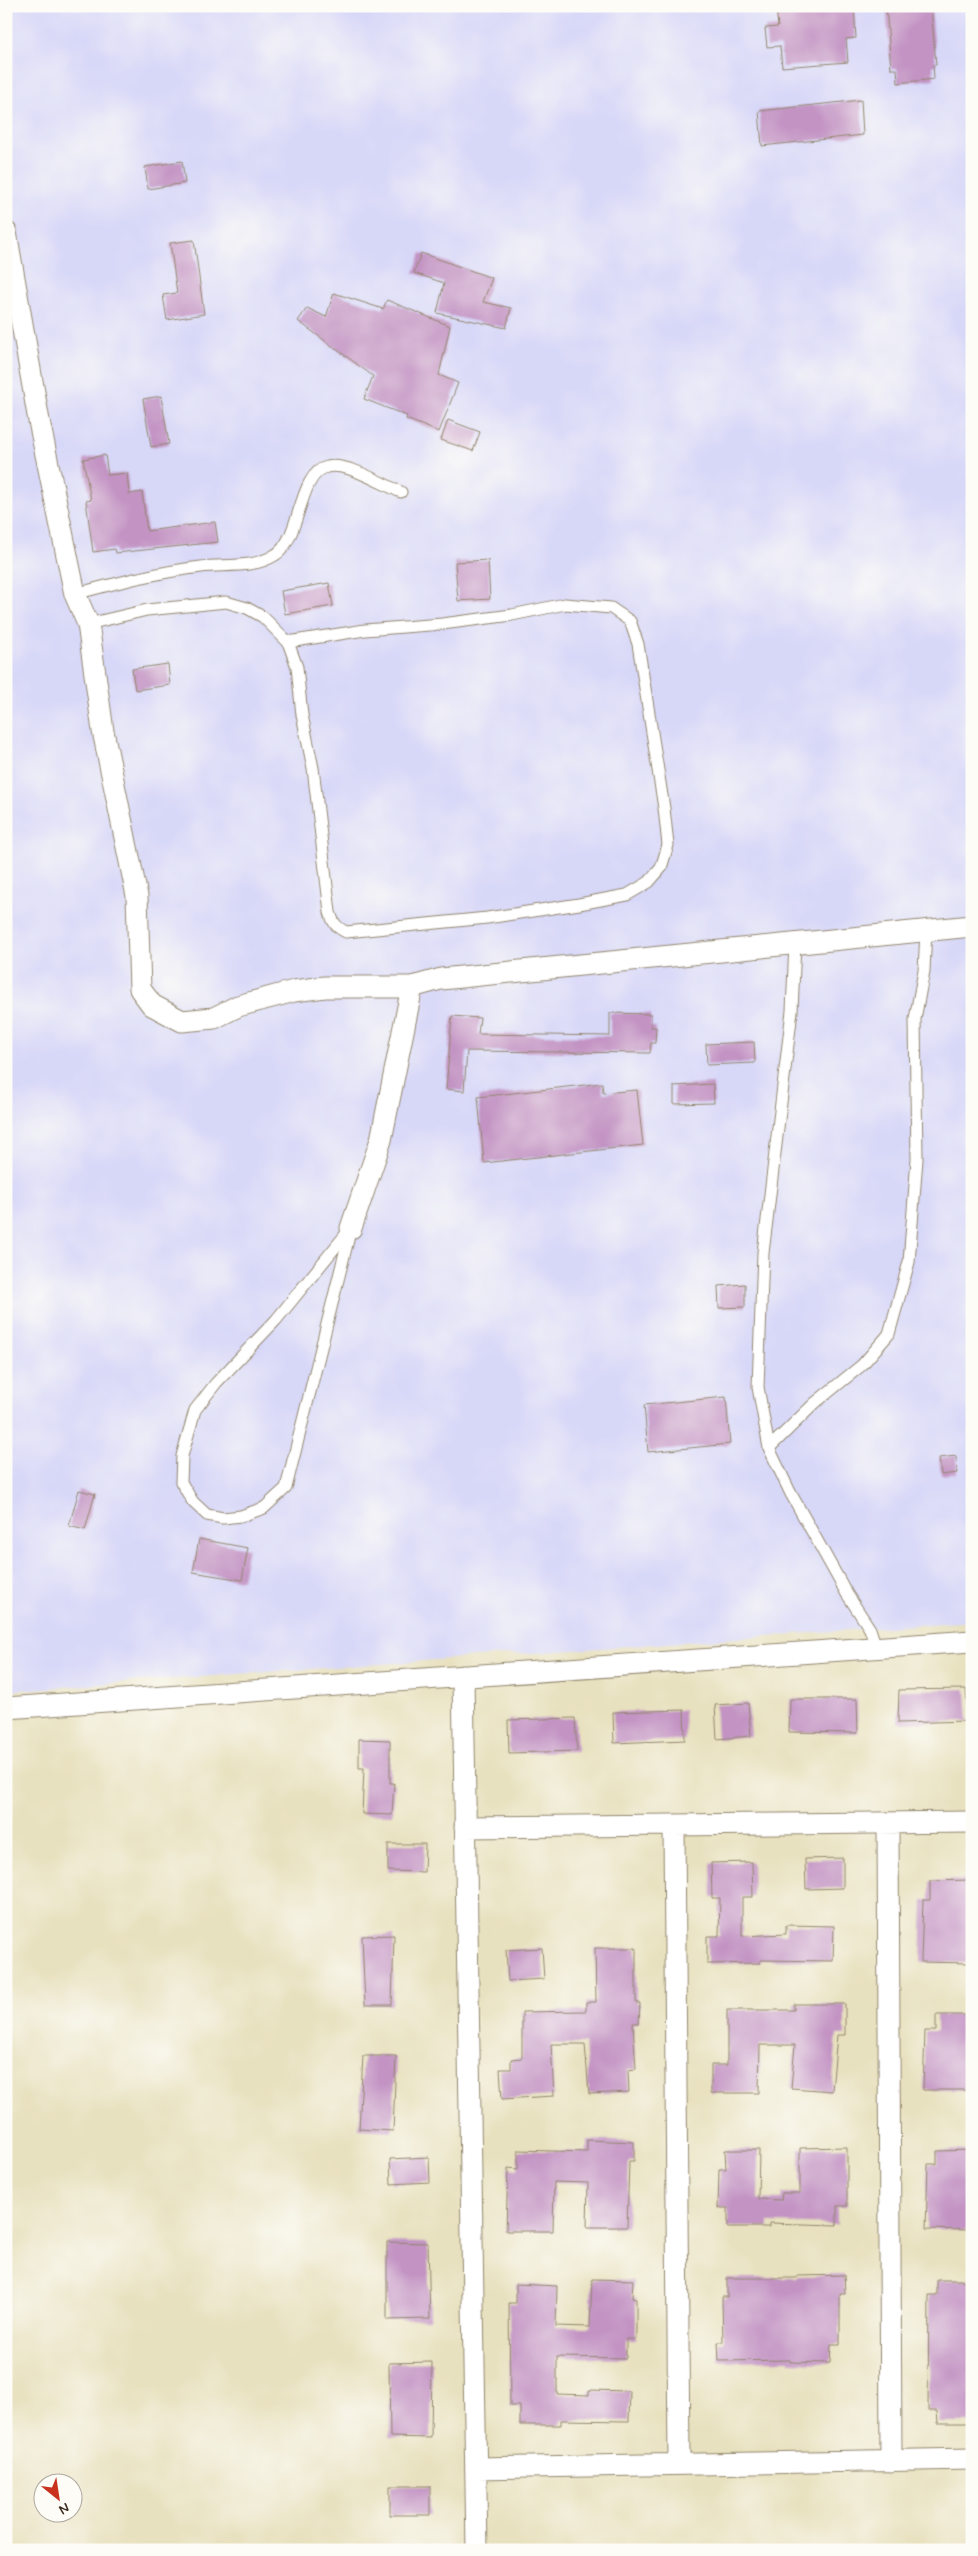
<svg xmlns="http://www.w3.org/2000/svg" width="978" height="2556" viewBox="0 0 978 2556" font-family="Mynerve,sans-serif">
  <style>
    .built { fill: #d7d7f8 }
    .building { fill: #c293c3 }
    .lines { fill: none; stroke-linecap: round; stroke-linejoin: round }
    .lane-casing { stroke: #92866e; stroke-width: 13 }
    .street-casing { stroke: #92866e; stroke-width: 23 }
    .lane { stroke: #fff; stroke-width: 11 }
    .street { stroke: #fff; stroke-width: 21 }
  </style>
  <rect width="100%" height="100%" fill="#fdfcf7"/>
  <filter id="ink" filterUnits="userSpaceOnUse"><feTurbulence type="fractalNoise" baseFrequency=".02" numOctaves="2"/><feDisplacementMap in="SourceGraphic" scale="10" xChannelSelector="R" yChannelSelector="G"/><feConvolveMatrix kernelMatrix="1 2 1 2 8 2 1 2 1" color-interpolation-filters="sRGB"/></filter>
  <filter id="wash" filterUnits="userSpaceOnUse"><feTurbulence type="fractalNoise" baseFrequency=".0096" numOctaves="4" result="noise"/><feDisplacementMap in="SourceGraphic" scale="20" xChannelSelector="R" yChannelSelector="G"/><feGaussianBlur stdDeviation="1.12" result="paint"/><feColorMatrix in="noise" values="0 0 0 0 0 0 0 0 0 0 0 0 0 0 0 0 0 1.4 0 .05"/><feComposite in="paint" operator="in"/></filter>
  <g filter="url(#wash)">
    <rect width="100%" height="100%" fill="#e8e1bf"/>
    <!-- built -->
    <path class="built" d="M6 6H972V1621L6 1691Z"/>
    <g id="blocks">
      <!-- building -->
      <path class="building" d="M776 6H854L856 38 846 39 848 62 782 67 780 46 767 47 765 28 778 27Z
        M886 6H931L936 65H933L934 79 898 83 897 69H891Z
        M861 100 863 135 762 146 759 111Z
        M182 161 185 183 148 189 145 167Z
        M194 240 204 314 167 320 163 295 177 293 170 243Z
        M421 253 492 278 483 302 511 308 506 328 437 313 444 283 414 273Z
        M334 293 383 309 387 300 450 326 439 375 458 383 439 432 406 419 407 416 364 399 373 376 298 321 307 308 326 317Z
        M161 396 169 444 151 447 143 399Z
        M448 420 480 432 473 451 441 440Z
        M105 455 108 475 127 473 129 494 142 492 147 531 215 522 218 542 116 553 115 549 93 552 86 501 91 500 83 459Z
        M488 560 490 599 458 601 455 562Z
        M329 583 333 606 285 614 281 591Z
        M168 664 170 685 135 690 132 669Z
        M610 1013 651 1014V1027H656L655 1043H651L650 1053 467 1051 464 1091 446 1089 452 1016 480 1018 478 1034 610 1036Z
        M754 1042 755 1063 707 1065 706 1044Z
        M602 1083 603 1093 637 1090 643 1145 484 1163 478 1097Z
        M713 1084 714 1103 674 1104V1086Z
        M745 1284V1307L719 1308 718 1286Z
        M726 1397 730 1444 648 1452 644 1405Z
        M956 1456 957 1473 941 1475 939 1458Z
        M79 1490 95 1494 85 1530 69 1526Z
        M199 1539 248 1548 242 1580 193 1572Z
        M966 1689 968 1721 898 1723 899 1690Z
        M790 1699H857L858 1733 789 1732Z
        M748 1703 751 1736 717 1739 715 1705Z
        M684 1710 685 1740 614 1743 613 1712Z
        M575 1718 577 1751 509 1753 508 1720Z
        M359 1739 390 1740V1783H394L392 1815 362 1814 364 1768H359Z
        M388 1844H425L424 1872 388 1871Z
        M843 1858V1888L806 1889 805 1859Z
        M752 1862 753 1897H742V1936L786 1934V1925L834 1926 833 1961 760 1960V1963L707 1964V1936H719L720 1898H712L711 1863Z
        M970 1880 969 1963 921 1962 923 1900H930V1881Z
        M394 1935 392 2005H365L362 1936Z
        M542 1948 544 1979 508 1981 506 1950Z
        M595 1948H636V2003H640L639 2023H633L636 2069 628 2070 629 2092 589 2094 585 2044H551L554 2096 502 2099 500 2069H511V2059L522 2058V2012L586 2011V2002H596Z
        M794 2004H845V2035H837L832 2091 791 2088 795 2045H760L759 2093H711V2065H727V2010H794Z
        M936 2015H972L970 2090H923L925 2031H936Z
        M363 2056H396L393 2131 359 2129Z
        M587 2140 634 2142V2161H629L627 2227H587L588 2183 554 2182 553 2231H506L508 2168 518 2169V2150L587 2152Z
        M847 2147V2206H837V2225L769 2223V2227H728V2208H718L719 2169H726L725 2150H759L758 2199 781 2200 782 2193H800V2148Z
        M972 2150V2230L926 2229 928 2164H937V2151Z
        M429 2157 430 2182 391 2184 390 2159Z
        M387 2242 428 2243 430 2319 387 2320Z
        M844 2275 845 2294H840V2344H831L830 2363 790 2362V2360L719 2361 718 2342H723L722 2297H727V2278H797V2276Z
        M592 2279 633 2280 632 2298 636 2299V2339H626V2358L557 2357V2394L589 2395V2390L630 2391 629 2421 561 2420V2425H520V2406H510L509 2303H516V2284L557 2286 556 2326 590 2327Z
        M937 2280H972V2423H938L937 2411H928L929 2295H937Z
        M432 2362 431 2438 390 2437 389 2363Z
        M390 2486H430V2515H390Z"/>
    </g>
  </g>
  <g filter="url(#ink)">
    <use href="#blocks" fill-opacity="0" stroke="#92866e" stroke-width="1"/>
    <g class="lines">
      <defs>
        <path id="lane" d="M75 594C116 583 158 572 201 567 225 564 253 569 275 555 301 540 298 473 327 467 347 462 382 484 401 492
          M88 624 147 610 226 602 247 608 263 617 288 642 297 667 302 715 313 768 330 912C333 923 336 927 346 932L487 918 579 904 627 895 649 882 661 868 668 845 664 808 638 644 630 621 611 608 565 604 512 615 442 624 365 630 288 642
          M795 944 792 1011 763 1253 758 1387 769 1448 790 1492 847 1594 870 1629 876 1647
          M351 1228 286 1488 264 1508 241 1516 223 1518 207 1515 193 1502 181 1482 182 1456 195 1410 216 1383 276 1320Z
          M769 1448 815 1403 862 1365 889 1334 909 1262 917 1159 915 1019 924 971 926 931"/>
        <path id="street" d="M6 232 39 421 75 594 88 624 103 731 137 896 140 989 152 1005 182 1021 214 1018 238 1006 294 991 325 987H412L441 979 972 926
          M351 1228 381 1140 412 987
          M463 1676 477 2550
          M6 1708 972 1641
          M888 1823 891 2461
          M674 1825 679 2464
          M465 1827 972 1822
          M477 2468 972 2459"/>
      </defs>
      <!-- lane casing -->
      <use href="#lane" class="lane-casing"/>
      <!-- street casing -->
      <use href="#street" class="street-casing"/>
      <!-- lane -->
      <use href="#lane" class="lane"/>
      <!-- street -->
      <use href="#street" class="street"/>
    </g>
  </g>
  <!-- margin -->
  <rect width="978" height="2556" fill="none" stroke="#fdfcf7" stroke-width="25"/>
  <!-- north arrow -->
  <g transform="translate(58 2498) rotate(150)"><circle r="24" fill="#fdfcf7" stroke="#afa8a0"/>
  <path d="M0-4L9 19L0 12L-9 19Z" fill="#c8321e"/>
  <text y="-8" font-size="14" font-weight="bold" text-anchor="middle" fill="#3b2a1e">N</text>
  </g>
</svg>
